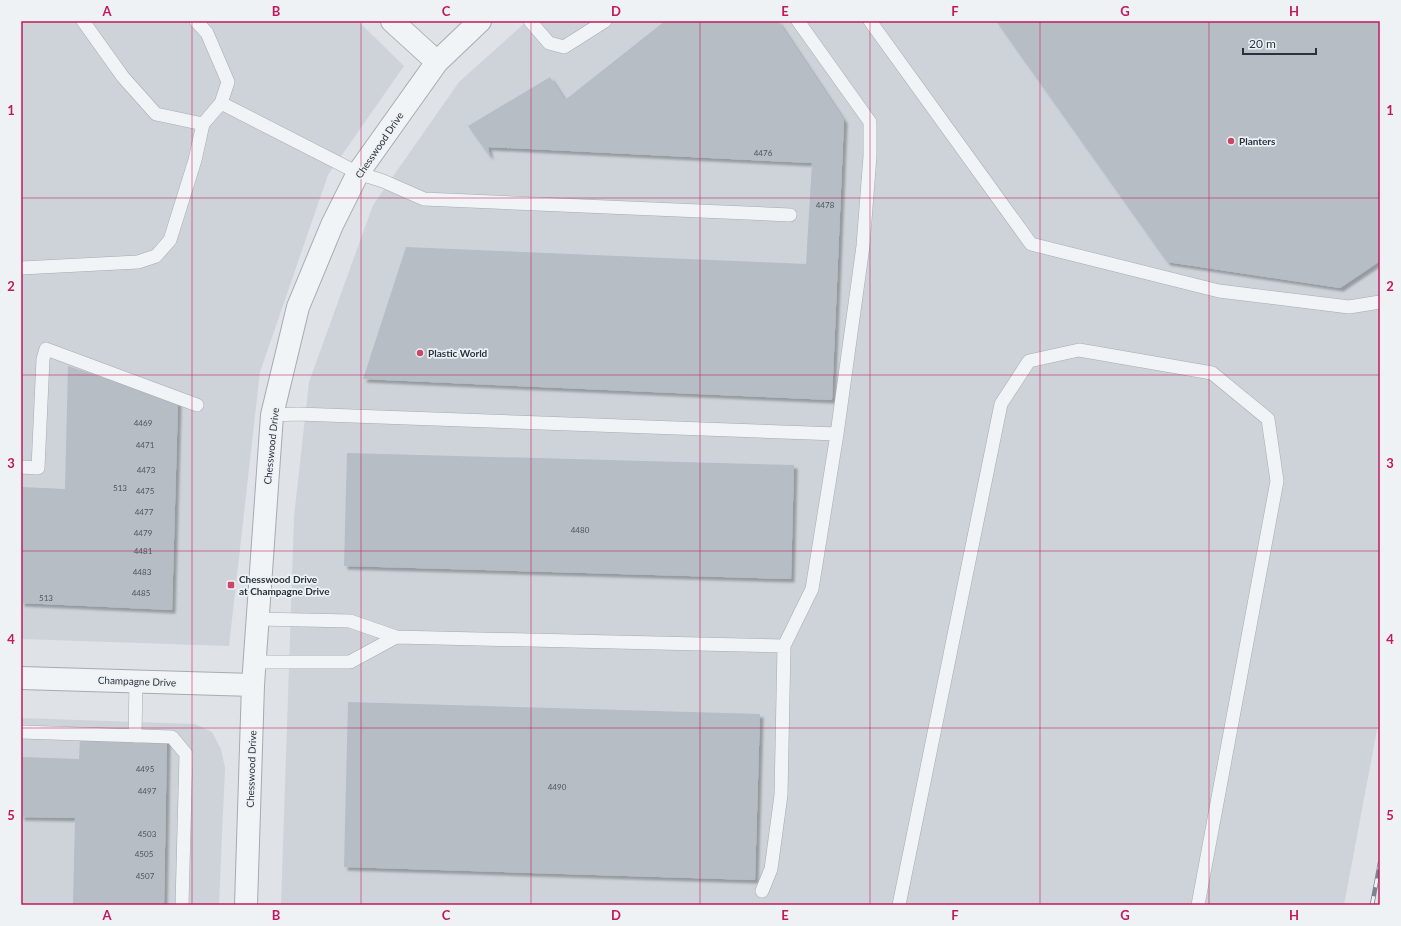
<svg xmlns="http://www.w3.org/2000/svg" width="1401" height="926" viewBox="0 0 1401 926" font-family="Lato,sans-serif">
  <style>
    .built { fill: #cdd3d9 }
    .building { fill: #b6bdc4; filter: url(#shadow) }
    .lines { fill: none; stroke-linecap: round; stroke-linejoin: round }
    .lane-casing { stroke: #a4abb2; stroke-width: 14 }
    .street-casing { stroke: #a4abb2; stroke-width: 24 }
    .lane { stroke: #f1f4f6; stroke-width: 13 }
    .street { stroke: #f1f4f6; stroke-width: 22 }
    .rail-casing { stroke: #798491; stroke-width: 4.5 }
    .rail { stroke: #eef2f5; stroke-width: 3; stroke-dasharray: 9; stroke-linecap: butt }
    .grid { fill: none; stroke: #c2185b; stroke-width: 1; stroke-opacity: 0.55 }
    .poi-dot { fill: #c94868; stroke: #eef2f5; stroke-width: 1.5 }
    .labels { text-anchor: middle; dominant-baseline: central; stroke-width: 3.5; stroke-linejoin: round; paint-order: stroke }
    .number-label { font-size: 8px; fill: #4c5660 }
    .poi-label { font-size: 10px; font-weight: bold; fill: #28333e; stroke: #eef2f5; text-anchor: start }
    .street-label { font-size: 10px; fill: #28333e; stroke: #eef2f5 }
    .neatline { fill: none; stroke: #c2185b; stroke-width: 1.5 }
    .grid-label { font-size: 13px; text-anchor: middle; font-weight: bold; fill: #c2185b }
  </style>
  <defs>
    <filter id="shadow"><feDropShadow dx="3.5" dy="3.5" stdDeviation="1" flood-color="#0004"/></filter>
  </defs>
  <rect width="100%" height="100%" fill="#dfe3e8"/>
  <!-- built -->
  <path class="built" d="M21 21H358L404 66 328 175 260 372 229 646 21 639Z
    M527 21H1380V714L1344 905H281L294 517 309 382 373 205 459 82Z
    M21 718 195 724 212 732 221 749 225 768 219 905H21Z"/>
  <!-- building -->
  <path class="building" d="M665 21H778L844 120 832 400 363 379 406 247 806 264 812 163 488 147 490 157 468 126 550 77 565 100Z
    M996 21H1380V261L1340 288 1167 262Z
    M68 366 178 402 172 610 21 603V487L65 489Z
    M347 453 794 465 791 579 344 566Z
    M348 702 760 714 755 880 344 867Z
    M80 738 167 739 164 905H73L75 818 21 817V757L79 759Z"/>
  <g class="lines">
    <defs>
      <path id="lane" d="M83 21 123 77 156 114 203 124 221 103 228 82 207 33 196 21
        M530 21 549 43 564 47 605 21
        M870 21 1031 244 1219 291 1349 307 1380 302
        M221 103 358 173 383 181 424 199 790 215
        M21 268 138 262 156 256 170 240 195 160 203 124
        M272 415 298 414 837 434 863 246 870 156V122L798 21
        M21 467 38 468 43 359 46 349 197 405
        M258 619 350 621 396 637 784 646 781 795 771 869 762 891
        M784 646 812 589 837 434
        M255 662H350L396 637
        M21 732 172 737 186 754 182 905
        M135 736 136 681
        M899 905 1001 404 1029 361 1079 350 1212 373 1268 419 1277 481 1198 905"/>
      <path id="street" d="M392 21 437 62
        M21 678 253 685
        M246 905 253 685 272 415 298 307 332 225 358 173 437 62 480 21"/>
    </defs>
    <!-- lane casing -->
    <use href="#lane" class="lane-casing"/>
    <!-- street casing -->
    <use href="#street" class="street-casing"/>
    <!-- lane -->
    <use href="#lane" class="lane"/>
    <!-- street -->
    <use href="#street" class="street"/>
    <defs>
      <path id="rail" d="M1372 905 1380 863"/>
    </defs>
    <!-- rail casing -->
    <use href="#rail" class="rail-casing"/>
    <!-- rail -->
    <use href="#rail" class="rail"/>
  </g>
  <!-- grid -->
  <path class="grid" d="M192 21V905M361 21V905M531 21V905M700 21V905M870 21V905M1040 21V905M1209 21V905M21 198H1380M21 375H1380M21 551H1380M21 728H1380"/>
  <!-- markers -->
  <g class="poi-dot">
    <circle cx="1231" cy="141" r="4"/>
    <circle cx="420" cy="353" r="4"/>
    <rect x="227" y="581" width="8" height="8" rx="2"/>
  </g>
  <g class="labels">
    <!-- number labels -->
    <g class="number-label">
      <text x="763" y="153">4476</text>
      <text x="825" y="205">4478</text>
      <text x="143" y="423">4469</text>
      <text x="145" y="445">4471</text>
      <text x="146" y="470">4473</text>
      <text x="120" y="488">513</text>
      <text x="145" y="491">4475</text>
      <text x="144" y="512">4477</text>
      <text x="580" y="530">4480</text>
      <text x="143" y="533">4479</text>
      <text x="143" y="551">4481</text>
      <text x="142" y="572">4483</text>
      <text x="141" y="593">4485</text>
      <text x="46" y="598">513</text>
      <text x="145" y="769">4495</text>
      <text x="557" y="787">4490</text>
      <text x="147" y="791">4497</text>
      <text x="147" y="834">4503</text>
      <text x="144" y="854">4505</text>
      <text x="145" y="876">4507</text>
    </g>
    <!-- poi labels -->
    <g class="poi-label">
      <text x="1239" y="141">Planters</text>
      <text x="428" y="353">Plastic World</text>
      <text x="239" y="579">Chesswood Drive<tspan x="239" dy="12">at Champagne Drive</tspan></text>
    </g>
    <!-- street labels -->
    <g class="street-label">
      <text transform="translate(379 145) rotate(-56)">Chesswood Drive</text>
      <text transform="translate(271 446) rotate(-84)">Chesswood Drive</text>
      <text transform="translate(137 681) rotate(2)">Champagne Drive</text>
      <text transform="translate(251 769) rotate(-88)">Chesswood Drive</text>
    </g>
  </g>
  <!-- border -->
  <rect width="1401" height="926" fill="none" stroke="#eef2f5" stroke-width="44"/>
  <!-- scale -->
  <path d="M1243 48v6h73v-6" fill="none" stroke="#28333e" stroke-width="2"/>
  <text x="1249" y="48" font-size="12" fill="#28333e" stroke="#eef2f5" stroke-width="3" paint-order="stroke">20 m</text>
  <rect x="22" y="22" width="1357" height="882" class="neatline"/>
  <g class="grid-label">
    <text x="107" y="16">A</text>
    <text x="276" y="16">B</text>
    <text x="446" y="16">C</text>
    <text x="616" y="16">D</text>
    <text x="785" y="16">E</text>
    <text x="955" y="16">F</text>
    <text x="1125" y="16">G</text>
    <text x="1294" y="16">H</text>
    <text x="11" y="115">1</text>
    <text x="1390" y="115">1</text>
    <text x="11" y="291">2</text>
    <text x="1390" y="291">2</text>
    <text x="11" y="468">3</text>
    <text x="1390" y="468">3</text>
    <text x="11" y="644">4</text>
    <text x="1390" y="644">4</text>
    <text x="11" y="820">5</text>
    <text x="1390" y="820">5</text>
    <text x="107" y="920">A</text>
    <text x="276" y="920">B</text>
    <text x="446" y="920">C</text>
    <text x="616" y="920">D</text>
    <text x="785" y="920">E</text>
    <text x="955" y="920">F</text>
    <text x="1125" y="920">G</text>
    <text x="1294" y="920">H</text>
  </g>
</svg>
